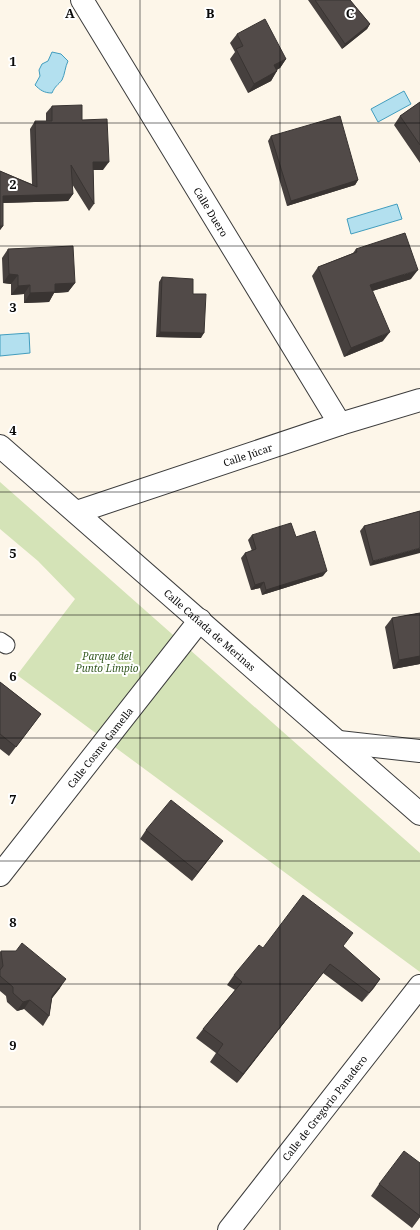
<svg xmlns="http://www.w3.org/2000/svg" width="420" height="1230" viewBox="0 0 420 1230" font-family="'Noto Serif',serif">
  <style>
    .green { fill: #d4e3b7 }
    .water { fill: #b3e0ef; stroke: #429dbe }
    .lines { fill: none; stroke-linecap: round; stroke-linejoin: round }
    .lane-casing { stroke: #3d3d3d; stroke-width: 19 }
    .street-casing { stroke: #3d3d3d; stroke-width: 24 }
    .lane { stroke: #fff; stroke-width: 17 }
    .street { stroke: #fff; stroke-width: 22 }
    .wall { fill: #46403e }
    .shaded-wall { fill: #393432 }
    .building { fill: #514a48; stroke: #393432 }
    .grid { fill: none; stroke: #0a0a0a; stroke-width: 1; stroke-opacity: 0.55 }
    .labels { text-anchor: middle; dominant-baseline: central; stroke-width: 4; stroke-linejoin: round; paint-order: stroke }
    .street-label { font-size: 10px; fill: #0a0a0a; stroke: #fff }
    .park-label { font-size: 10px; font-style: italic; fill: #355a22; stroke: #fff }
    .grid-label { font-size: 13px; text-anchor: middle; font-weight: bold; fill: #0a0a0a; stroke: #fff; stroke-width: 4; stroke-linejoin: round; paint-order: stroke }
  </style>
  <rect width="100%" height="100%" fill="#fdf6e9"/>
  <!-- green -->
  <path class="green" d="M0 482 420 853V972L17 675 75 599 38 561 0 529Z"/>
  <!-- water -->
  <path class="water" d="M52 52 61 54 68 61C65 67 65 74 62 80 58 85 55 86 52 93 44 93 40 90 35 85L40 76 39 70 42 64 48 61Z
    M404 91 411 104 378 122 371 109Z
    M397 204 402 219 351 234 347 219Z
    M29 333 30 353 0 356V335Z"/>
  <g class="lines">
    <defs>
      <path id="lane" d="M0 641 6 645"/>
      <g id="street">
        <path id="s1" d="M82 0 340 424"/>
        <path id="s2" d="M0 446 420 814"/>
        <path id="s3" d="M77 512 340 424 420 400"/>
        <path d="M339 742 420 751"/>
        <path id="s4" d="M0 875 200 620"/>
        <path id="s5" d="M229 1230 420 986"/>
      </g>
    </defs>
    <!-- lane casing -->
    <use href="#lane" class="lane-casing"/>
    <!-- street casing -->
    <use href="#street" class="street-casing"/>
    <!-- lane -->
    <use href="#lane" class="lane"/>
    <!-- street -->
    <use href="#street" class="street"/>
  </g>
  <!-- wall -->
  <path class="wall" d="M308 0H350L370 24 367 29 342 49Z
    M237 34 286 59 280 68 277 70 271 81 248 93 230 59 235 52 230 43Z
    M420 102V163L394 125 400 116Z
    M52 106 82 120 103 170H93L94 204 89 211 72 184 73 194 68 201 3 203V226L0 230V171L32 184 30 129 35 121H46V113Z
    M271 136 358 180 355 185 287 206 268 141Z
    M8 249 75 283 68 292 54 293 49 302 24 303V294L11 295V284L3 283 2 258Z
    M356 249 411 279 372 291 383 341 344 357 312 276 318 267 353 253Z
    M162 277 193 294 201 338 156 337 159 282Z
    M420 511 370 566 360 531 364 526Z
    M252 535 296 537 323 576 262 595 260 588 251 590 241 558 245 553 252 551 248 540Z
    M420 613V664L393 669 385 627 392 618Z
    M0 682 41 714 9 756 0 749Z
    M146 830 216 850 192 881 140 839Z
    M343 947 380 979 362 1002 323 973 237 1083 210 1062 216 1053 196 1038 203 1029 235 990 227 985 234 975 263 948Z
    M1 951 60 988 52 998 49 1016 43 1026 24 1009 17 1011 7 1002 6 996 0 991V952Z
    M420 1163V1217L412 1228 371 1196 379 1184Z"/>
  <!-- shaded-wall -->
  <path class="shaded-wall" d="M370 24 367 29 342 49 345 44Z
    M286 59 280 68 268 74 274 65Z
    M277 71 271 81 248 93 254 84Z
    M93 162H109L103 170H88Z
    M358 180 355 185 287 206 291 201Z
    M73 194 68 201 0 203 3 196Z
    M0 226H3L0 230Z
    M418 270 411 279 363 294 370 285Z
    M9 274 18 275 11 284 3 283Z
    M75 283 68 292 54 293 49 302 24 303 30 293 55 284Z
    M30 285 24 294 11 295 18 286Z
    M160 332 204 333 201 338 156 337Z
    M390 332 383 341 344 357 351 348Z
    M420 548V553L370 566 373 561Z
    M327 571 323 576 262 595 266 590Z
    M264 582 260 588 251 590 255 585Z
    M420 656V664L393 669 399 660Z
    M223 841 216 850 192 881 198 872Z
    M330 964 323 973 237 1083 243 1074Z
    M66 979 60 988 46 1006 52 996Z
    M380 979 374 988 362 1002 369 993Z
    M30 1000 24 1009 17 1011 23 1002Z
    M420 1216V1217L412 1228Z"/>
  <!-- building -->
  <path class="building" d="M315 0H350L370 24 345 44Z
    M265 19 286 59 274 65 277 71 254 84 236 49 243 46 237 34Z
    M420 102V145L400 116Z
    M82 105V120L107 119 109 162H93L94 204 71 165 73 194 3 196V226H0V171L37 187 35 121H52V106Z
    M340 116 358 180 291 201 271 136Z
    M405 233 418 270 370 285 390 332 351 348 318 267 357 252 356 249Z
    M73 246 75 283 55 284V292L30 293V285L18 286V275L9 274 8 249Z
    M162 277 193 279V294H206L204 333 160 332Z
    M420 511V548L373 561 364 526Z
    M291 523 296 537 315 531 327 571 266 590 264 582 255 585 245 553 256 549 252 535Z
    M420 613V656L399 660 392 618Z
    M0 682 41 714 16 747 0 734Z
    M171 800 223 841 198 872 146 830Z
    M303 895 353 933 343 946 380 979 369 993 330 964 243 1074 217 1053 223 1044 203 1029 242 982 234 975 259 945 263 948Z
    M22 943 66 979 52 996 49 1016 30 1000 23 1002 13 993V987L0 976V970L3 966 1 951H16Z
    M404 1151 420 1163V1216L379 1184Z"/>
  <!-- grid -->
  <path class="grid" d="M140 0V1230M280 0V1230M0 123H420M0 246H420M0 369H420M0 492H420M0 615H420M0 738H420M0 861H420M0 984H420M0 1107H420"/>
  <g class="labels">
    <!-- street labels -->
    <g class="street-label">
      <text stroke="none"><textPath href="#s1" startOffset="248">Calle Duero</textPath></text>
      <text stroke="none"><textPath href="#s3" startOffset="180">Calle Júcar</textPath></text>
      <text stroke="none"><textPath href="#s2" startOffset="279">Calle Cañada de Merinas</textPath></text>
      <text stroke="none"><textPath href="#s4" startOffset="162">Calle Cosme Gamella</textPath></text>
      <text stroke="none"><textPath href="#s5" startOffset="155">Calle de Gregorio Panadero</textPath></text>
    </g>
    <!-- park labels -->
    <g class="park-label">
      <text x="107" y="656">Parque del<tspan x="107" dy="12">Punto Limpio</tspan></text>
    </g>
  </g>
  <g class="grid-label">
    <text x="70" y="18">A</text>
    <text x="210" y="18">B</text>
    <text x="350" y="18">C</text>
    <text x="13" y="66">1</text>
    <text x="13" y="189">2</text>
    <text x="13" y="312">3</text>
    <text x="13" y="435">4</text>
    <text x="13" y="558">5</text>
    <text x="13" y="681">6</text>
    <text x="13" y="804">7</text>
    <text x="13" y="927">8</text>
    <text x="13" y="1050">9</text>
  </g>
</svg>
